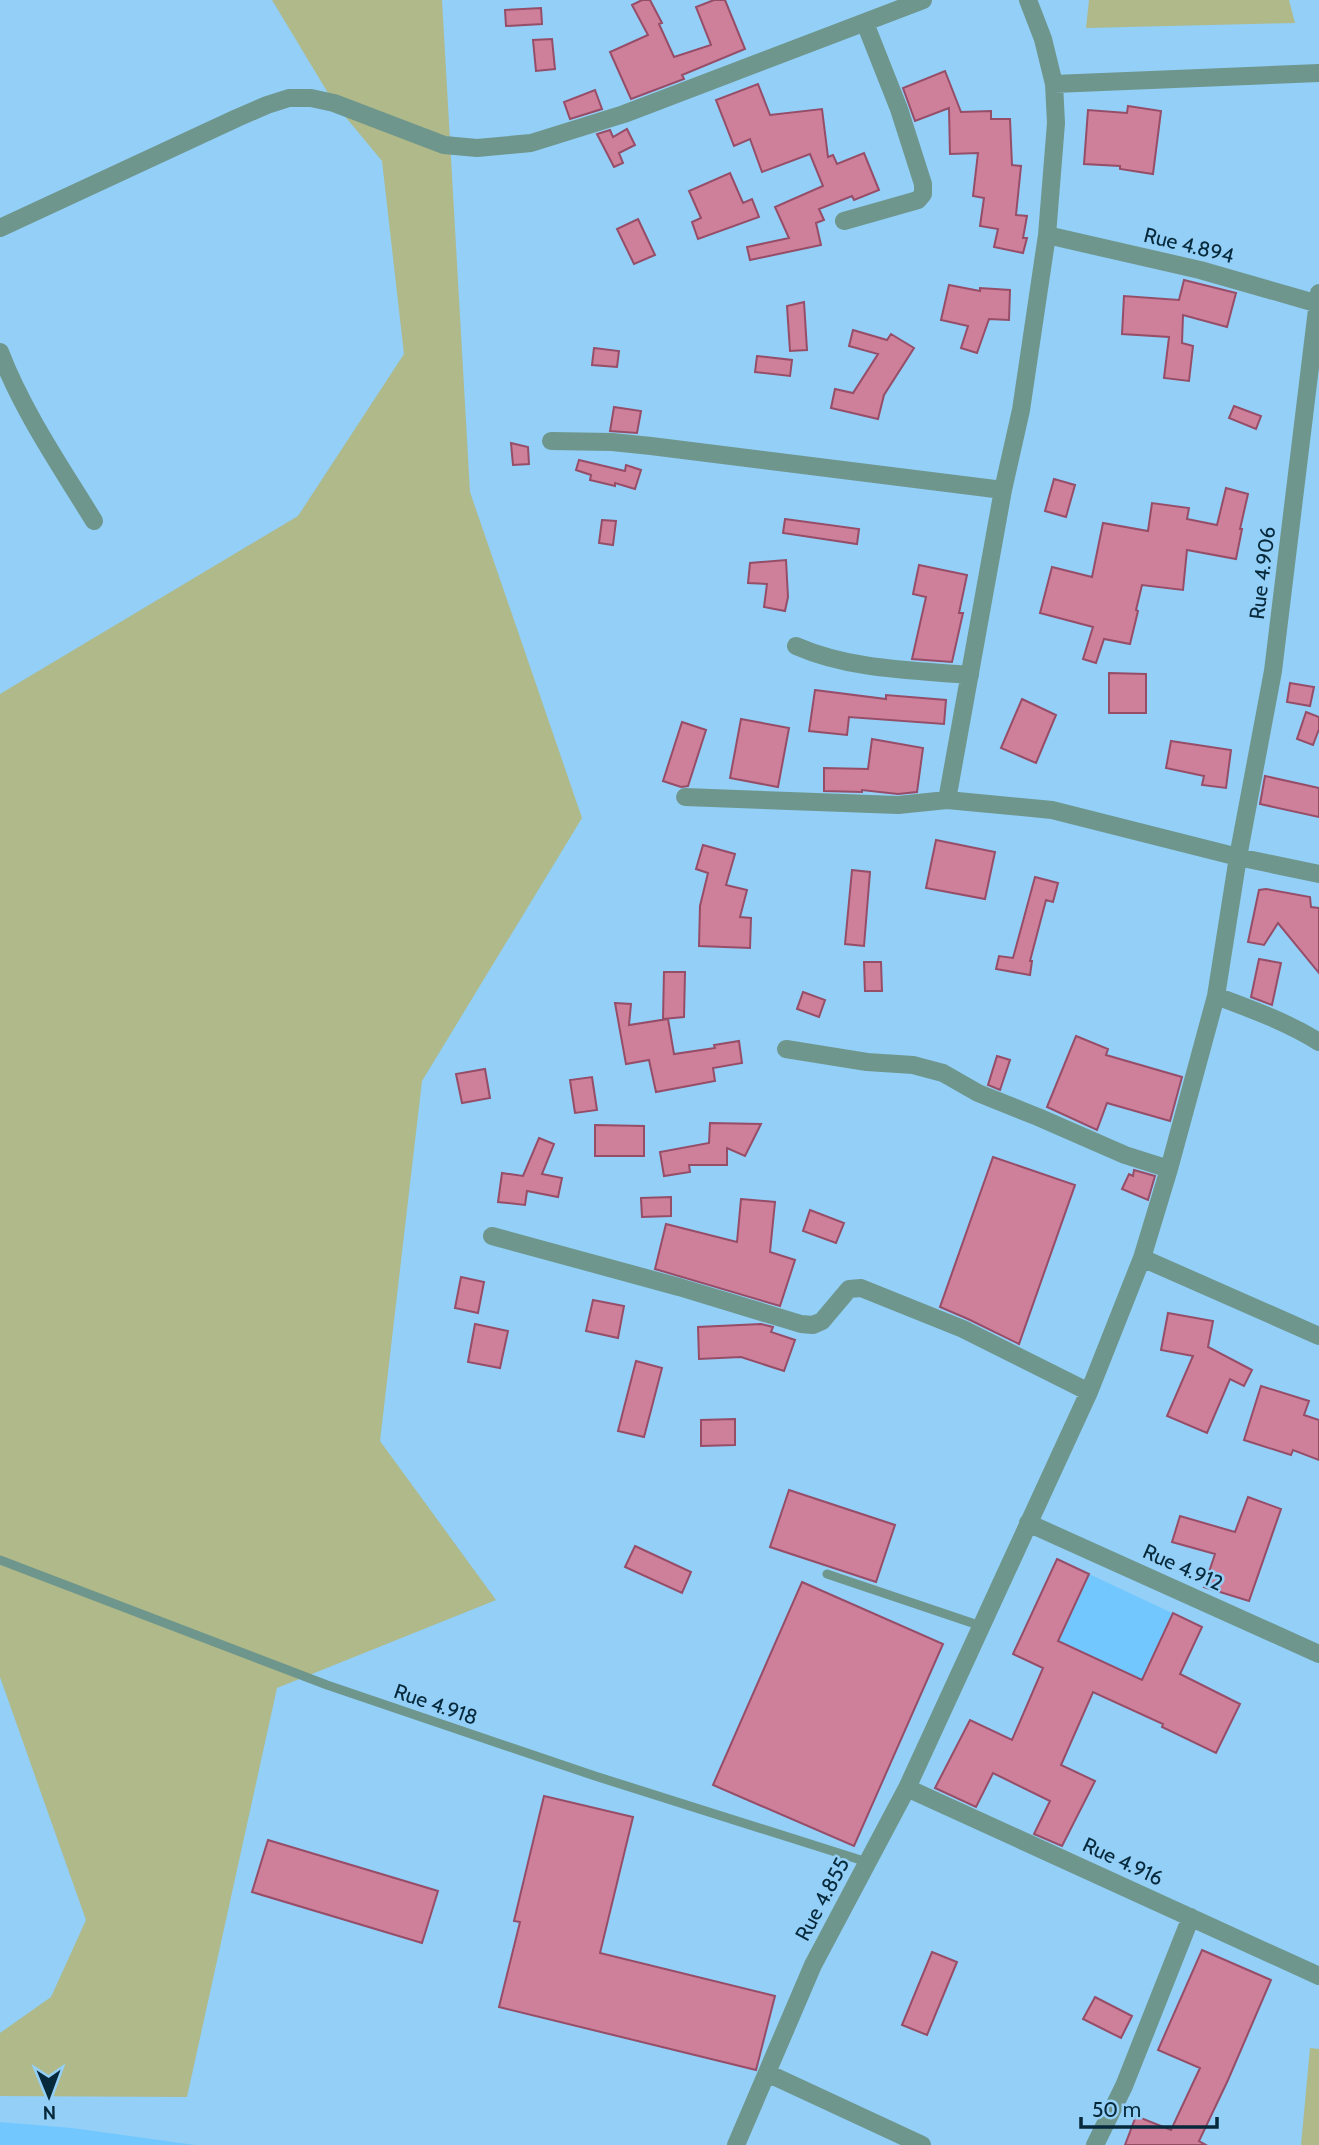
<svg xmlns="http://www.w3.org/2000/svg" width="1319" height="2145" viewBox="0 0 1319 2145" font-family="Cabin,sans-serif">
  <style>
    .built { fill: #72c8fe }
    .green { fill: #afb98a }
    .building { fill: #ce7f9a; stroke: #964d68; stroke-width: 2 }
    .lines { fill: none; stroke-linecap: round; stroke-linejoin: round }
    .lane { stroke: #6e968c; stroke-width: 9 }
    .street { stroke: #6e968c; stroke-width: 18 }
    .labels { text-anchor: middle; dominant-baseline: central; stroke-width: 5; stroke-linejoin: round; paint-order: stroke }
    .street-label { font-size: 21px; fill: #07293c; stroke: #93cff6 }
  </style>
  <rect width="100%" height="100%" fill="#93cff6"/>
  <!-- built -->
  <path class="built" d="M1057 1559 1202 1627 1158 1722 1013 1654Z
    M0 2122 72 2128 195 2145H0Z"/>
  <!-- green -->
  <path class="green" d="M272 0H442L470 492 582 818 422 1081 380 1441 496 1600 277 1688 187 2097 0 2096V2033L51 1997 86 1920 0 1677V694L298 516 404 354 382 161 334 103Z
    M1089 0H1289L1295 23 1086 28Z
    M1310 2048 1319 2049V2145H1301Z"/>
  <!-- building -->
  <path class="building" d="M642 0H650L662 23 659 24 674 57 711 45 696 7 714 0H725L745 49 682 75 684 79 631 99 610 52 648 35 632 5Z
    M541 8 542 24 506 26 505 10Z
    M552 39 555 69 536 71 533 40Z
    M945 71 961 112 991 111V119H1010L1012 165 1021 166 1016 215 1027 216 1023 238H1027L1023 253 994 247 998 229 980 226 984 198 973 196 978 153 950 154 949 108 915 121 903 88Z
    M758 84 770 115 822 109 828 157 833 155 837 164 864 153 879 190 854 200 852 196 819 209 824 220 816 223 821 245 750 260 747 247 789 238 775 207 823 186 810 154 762 172 750 139 734 146 716 100Z
    M595 90 602 109 570 119 564 102Z
    M1128 106 1161 111 1153 174 1120 169V166L1084 164 1088 110 1127 113Z
    M627 129 635 145 619 153 623 163 614 167 597 134 610 130 613 137Z
    M730 173 743 203 752 199 759 217 698 239 692 222 701 218 689 191Z
    M638 219 655 255 634 264 617 229Z
    M1184 280 1236 293 1227 327 1183 315 1182 343 1193 346 1189 381 1164 378 1169 337 1122 334 1124 296 1179 300Z
    M949 285 980 291V288L1010 290 1009 320 989 319 977 353 961 348 968 326 941 320Z
    M804 302 807 350 790 351 787 306Z
    M853 330 887 340 891 334 914 348 884 395 878 419 831 408 835 389 853 393 878 354 849 346Z
    M594 348 619 351 617 367 592 365Z
    M757 356 792 360 790 376 755 372Z
    M1234 406 1261 416 1256 429 1229 418Z
    M614 407 641 411 637 433 610 431Z
    M511 443 528 447 529 464 513 465Z
    M579 460 625 471 626 465 641 470 635 489 615 483V486L590 480 591 475 576 470Z
    M1054 479 1075 485 1066 517 1045 511Z
    M1226 488 1248 494 1240 529H1242L1236 559 1187 550 1183 590 1142 585 1136 610 1138 611 1130 644 1104 639 1096 663 1083 659 1093 627 1040 613 1052 567 1092 577 1103 523 1148 531 1152 503 1189 508 1187 519 1217 525Z
    M785 519 859 529 857 544 783 533Z
    M602 520 616 521 613 545 599 543Z
    M786 560 788 597 785 611 764 607 767 584 748 583 750 563Z
    M919 565 967 575 959 613H963L952 662 912 659 926 597 913 594Z
    M1109 673 1146 674V713H1109Z
    M1290 683 1314 687 1310 706 1287 702Z
    M815 690 886 699V695L946 700 944 724 849 717 847 735 809 731Z
    M1022 699 1056 715 1036 763 1001 748Z
    M1306 712 1319 717V729L1313 745 1297 739Z
    M741 719 789 728 778 787 730 778Z
    M682 722 706 730 688 786 681 787 663 781Z
    M872 739 923 748 917 792 898 794 862 790V792L824 791V768L868 769Z
    M1171 741 1231 750 1226 788 1202 785 1204 776 1166 768Z
    M1265 776 1319 788V817L1260 804Z
    M936 840 995 852 985 899 926 888Z
    M703 845 735 854 726 885 747 890 740 917 751 918 750 948 699 946 700 906 708 873 696 869Z
    M852 870 870 872 864 946 845 944Z
    M1035 877 1058 883 1053 902 1046 900 1030 961H1032L1030 975 996 969 999 956 1013 958Z
    M1266 889 1310 897 1311 907 1319 908V973L1278 923 1264 945 1248 942 1259 890Z
    M1259 959 1281 963 1272 1005 1251 997Z
    M864 962H881L882 991H865Z
    M664 972H685L684 1017 663 1019Z
    M803 992 825 1000 819 1017 797 1009Z
    M615 1003 631 1004 629 1025 668 1019 674 1054 715 1048 714 1045 739 1041 742 1063 713 1068 715 1081 656 1092 649 1060 626 1064Z
    M1076 1036 1108 1049 1106 1055 1182 1077 1170 1121 1107 1103 1097 1130 1047 1107Z
    M997 1056 1010 1060 1000 1090 988 1085Z
    M485 1069 490 1098 462 1103 456 1074Z
    M592 1077 597 1110 575 1113 570 1080Z
    M710 1123 761 1124 745 1156 727 1148V1165H689L690 1172 664 1176 660 1152 709 1143Z
    M595 1125 644 1126V1156H595Z
    M539 1138 554 1144 542 1174 562 1178 558 1197 527 1191 525 1205 498 1202 502 1173 523 1176Z
    M993 1157 1075 1185 1019 1344 968 1319 940 1307Z
    M1134 1170 1155 1176 1148 1200 1122 1189 1129 1174 1133 1176Z
    M671 1197V1216L642 1217 641 1198Z
    M741 1199 775 1202 770 1252 795 1260 780 1306 655 1269 666 1224 737 1242Z
    M810 1210 844 1223 836 1243 803 1231Z
    M461 1277 484 1282 478 1313 455 1308Z
    M593 1300 624 1306 618 1338 586 1331Z
    M1168 1313 1213 1321 1208 1347 1252 1370 1244 1386 1230 1379 1207 1433 1167 1416 1193 1356 1161 1350Z
    M475 1324 508 1331 500 1368 468 1362Z
    M761 1324 773 1327 771 1332 795 1340 784 1371 741 1357 699 1359 698 1327Z
    M636 1361 662 1368 644 1437 618 1431Z
    M1261 1386 1309 1401 1304 1415 1319 1420V1460L1293 1450 1291 1455 1244 1440Z
    M735 1419V1445L701 1446V1420Z
    M789 1490 895 1525 876 1582 770 1547Z
    M1248 1497 1281 1509 1249 1601 1204 1587 1215 1554 1172 1542 1180 1516 1235 1532Z
    M635 1546 691 1572 682 1593 625 1567Z
    M1057 1559 1089 1574 1058 1641 1142 1680 1173 1613 1202 1627 1180 1674 1240 1704 1216 1753 1162 1727 1163 1724 1093 1692 1061 1765 1095 1781 1062 1846 1034 1834 1050 1801 993 1773 976 1807 935 1788 970 1720 1012 1740 1043 1668 1013 1654Z
    M802 1582 943 1644 854 1846 713 1785Z
    M544 1796 633 1817 600 1953 775 1996 756 2070 499 2007 520 1922 514 1921Z
    M268 1840 438 1891 422 1943 252 1892Z
    M1202 1950 1271 1980 1228 2080 1199 2141 1206 2145H1125L1136 2116 1171 2130 1200 2068 1158 2050Z
    M932 1952 957 1962 927 2035 902 2025Z
    M1095 1997 1132 2016 1121 2038 1083 2019Z"/>
  <g class="lines">
    <!-- lane -->
    <path class="lane" d="M0 1560 327 1685 595 1776 867 1862
      M827 1574 981 1626"/>
    <!-- street -->
    <path class="street" d="M1054 84 1319 73
      M844 221 918 200 923 194V184L899 109 865 23
      M0 228 237 118 267 105 289 98H311L334 103 444 145 477 148 531 143 624 114 923 0
      M1047 235 1200 270 1319 304
      M0 352C23 412 61 467 94 521
      M551 441 612 442 651 446 1003 490
      M796 646C851 670 912 670 970 675
      M685 797 898 805 947 800 1052 810 1238 857 1319 874
      M947 800 1003 490 1021 410 1047 235 1056 123 1054 84 1043 39 1028 0
      M1216 996C1251 1009 1287 1022 1319 1042
      M786 1049 867 1062 913 1065 943 1073 978 1093 1038 1117 1125 1155 1169 1169
      M492 1236 679 1287 801 1324 813 1325 822 1321 849 1289 861 1288 963 1329 1089 1392
      M1142 1258 1319 1336
      M1028 1523 1319 1654
      M907 1788 1319 1976
      M767 2073 922 2145
      M736 2145 813 1965 907 1788 1089 1392 1142 1258 1169 1169 1216 996 1238 857 1273 671 1319 293
      M1095 2145 1124 2086 1191 1917"/>
  </g>
  <g class="labels">
    <!-- street labels -->
    <g class="street-label">
      <text transform="translate(1189 245) rotate(14)">Rue 4.894</text>
      <text transform="translate(1262 573) rotate(-83)">Rue 4.906</text>
      <text transform="translate(1183 1567) rotate(24)">Rue 4.912</text>
      <text transform="translate(436 1704) rotate(19)">Rue 4.918</text>
      <text transform="translate(1123 1861) rotate(25)">Rue 4.916</text>
      <text transform="translate(822 1899) rotate(-62)">Rue 4.855</text>
    </g>
  </g>
  <!-- north arrow -->
  <g transform="translate(49 2096) rotate(179)" stroke="#93cff6" stroke-width="5" paint-order="stroke">
  <path d="M0-5L12 26L0 18L-12 26Z" fill="#07293c"/>
  <text y="-10" font-size="19" font-weight="bold" text-anchor="middle" fill="#07293c">N</text>
  </g>
  <!-- scale -->
  <path d="M1081 2117v10h136v-10" fill="none" stroke="#07293c" stroke-width="3.5"/>
  <text x="1092" y="2117" font-size="21" fill="#07293c" stroke="#93cff6" stroke-width="5" paint-order="stroke">50 m</text>
</svg>
